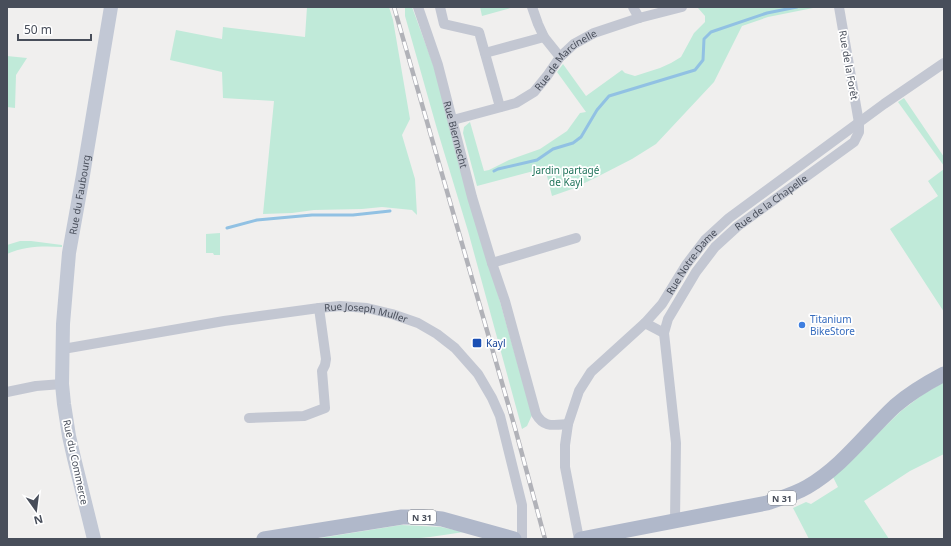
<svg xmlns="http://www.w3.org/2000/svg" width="951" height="546" viewBox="0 0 951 546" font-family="'Noto Sans',sans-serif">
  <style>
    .green { fill: #c0ead9 }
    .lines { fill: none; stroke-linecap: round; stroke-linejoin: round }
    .stream { stroke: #91c1e3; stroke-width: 3 }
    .street { stroke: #c3c7d2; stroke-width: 10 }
    .secondary { stroke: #c2c8d5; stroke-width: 14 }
    .primary { stroke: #b0b8ca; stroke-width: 15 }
    .rail-casing { stroke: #b1b2b8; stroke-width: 4.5 }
    .rail { stroke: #fff; stroke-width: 3; stroke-dasharray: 9; stroke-linecap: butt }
    .shop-dot { fill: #3f7fe0; stroke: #fff; stroke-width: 1.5 }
    .transit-dot { fill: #1a4fb4; stroke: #fff; stroke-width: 1.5 }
    .labels { text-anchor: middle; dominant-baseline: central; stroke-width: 3.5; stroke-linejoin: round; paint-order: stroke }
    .shield { fill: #fff; stroke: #7f838c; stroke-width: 1 }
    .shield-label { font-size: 9px; font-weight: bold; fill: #484e5a }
    .street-label { font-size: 10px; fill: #484e5a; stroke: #fff }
    .park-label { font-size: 10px; fill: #20745b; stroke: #fff }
    .shop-label { font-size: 10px; fill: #366cbe; stroke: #fff; text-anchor: start }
    .transit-label { font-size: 10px; fill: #164399; stroke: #fff; text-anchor: start }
  </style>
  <rect width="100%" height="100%" fill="#f0efee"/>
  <!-- green -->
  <path class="green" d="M307 7H389L393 20 410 119 402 135 415 179 417 215 412 210 382 207 362 209 314 210 292 213 263 214 274 101 223 98 222 72 170 60 176 30 222 39 223 27 305 37Z
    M405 7H412L434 67 532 415 527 426 522 429 468 231 437 129 405 16Z
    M480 7H514L482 16Z
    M700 7H818L768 17 742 26 714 82 656 144 632 159 595 178 572 189 552 196 545 168 477 186 463 133 464 127 470 122 484 171 489 170 509 160 540 149 567 131 580 113 586 112 557 72 563 64 586 96 622 70 625 73 635 76 660 68 671 63 681 57 694 33 705 22V16L698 8Z
    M7 56 27 58 16 75 15 108 7 107Z
    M904 98 944 157V166L898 102Z
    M944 169V312L890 229 938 196 928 181Z
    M220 233V255H214L213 253H206V234Z
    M20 241H31L62 245V247C43 246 25 246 7 254V245Z
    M944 382V454L910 471 864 501 889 539H809L793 508 806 502 811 504 838 487 833 477 901 411 922 395Z
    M401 525 441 527 464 532 430 537 410 539H314Z"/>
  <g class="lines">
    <!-- stream -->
    <path class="stream" d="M494 171 498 169 537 160 553 149 573 143 581 137 597 110 609 96 695 70 703 60 704 39 711 32 767 13 797 7
      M227 228 257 220 312 215H353L390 211"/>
    <!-- street -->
    <g class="street">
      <path id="s1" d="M418 7 438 65 472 197 492 263 505 301 536 414C544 428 553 425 568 424"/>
      <path d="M440 7 444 24 479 32 500 107"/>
      <path d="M532 7 538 24 544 37 560 57"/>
      <path d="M633 7 639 18"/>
      <path d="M485 53 544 37"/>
      <path id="s2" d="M453 120 516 103 534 92 547 76 560 57 574 44 594 33 639 18 682 7"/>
      <path d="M492 263 576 238"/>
      <path d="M645 323 664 333"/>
      <path id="s3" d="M63 349 224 321 319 308 340 306 367 308 392 314 418 323 437 334 455 348 478 374 492 398 500 416 522 505V539"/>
      <path d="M7 392 36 386 62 384"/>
      <path d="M249 418 304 416 325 408 322 371 325 365 326 359 319 308"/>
      <path id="s4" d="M675 521 676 443 664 333 668 319 696 272 715 247 738 226 854 142 859 132V123L839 7"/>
      <path id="s5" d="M579 539 565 467V445L568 424 579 391 591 372 645 323 662 304 686 265 705 240 729 218 884 104 944 63"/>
    </g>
    <!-- secondary -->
    <path class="secondary" id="s6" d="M94 539 74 458 69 436 64 404 62 384 63 324 69 253 83 175 111 7"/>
    <!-- primary -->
    <path class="primary" d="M264 539 402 517H423L442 519 514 539
      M581 539 767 503C781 498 795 494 807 487 842 467 866 433 895 406 910 393 927 383 944 374"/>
    <defs>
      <path id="rail" d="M394 7 515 428 545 539"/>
    </defs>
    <!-- rail casing -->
    <use href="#rail" class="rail-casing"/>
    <!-- rail -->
    <use href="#rail" class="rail"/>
  </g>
  <!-- markers -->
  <circle class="shop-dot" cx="802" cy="325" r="4"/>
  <rect class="transit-dot" x="472" y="338" width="10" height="10" rx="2"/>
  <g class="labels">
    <!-- shield labels -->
    <g class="shield">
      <rect x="768" y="491" width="28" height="14" rx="3"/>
      <rect x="408" y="510" width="28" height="14" rx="3"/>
    </g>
    <g class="shield-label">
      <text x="782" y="498">N 31</text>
      <text x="422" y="517">N 31</text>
    </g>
    <!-- street labels -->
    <g class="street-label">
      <text stroke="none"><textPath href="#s2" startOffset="132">Rue de Marcinelle</textPath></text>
      <text transform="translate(849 65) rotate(80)">Rue de la Forêt</text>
      <text stroke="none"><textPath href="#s1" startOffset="133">Rue Biermecht</textPath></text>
      <text stroke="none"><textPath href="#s6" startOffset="349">Rue du Faubourg</textPath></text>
      <text stroke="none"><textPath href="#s4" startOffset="361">Rue de la Chapelle</textPath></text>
      <text stroke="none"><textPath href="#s5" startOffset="324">Rue Notre-Dame</textPath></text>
      <text stroke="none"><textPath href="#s3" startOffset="307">Rue Joseph Muller</textPath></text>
      <text transform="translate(76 462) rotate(78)">Rue du Commerce</text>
    </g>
    <!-- park labels -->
    <g class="park-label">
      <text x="566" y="170">Jardin partagé<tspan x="566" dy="12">de Kayl</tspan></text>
    </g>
    <!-- shop labels -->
    <g class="shop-label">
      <text x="810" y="319">Titanium<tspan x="810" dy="12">BikeStore</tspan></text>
    </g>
    <!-- transit labels -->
    <g class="transit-label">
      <text x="486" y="343">Kayl</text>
    </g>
  </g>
  <!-- border -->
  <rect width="951" height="546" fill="none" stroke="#484e5a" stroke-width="16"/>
  <!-- north arrow -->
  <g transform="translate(36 510) rotate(166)" stroke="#ffffff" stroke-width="3" paint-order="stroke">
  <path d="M0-3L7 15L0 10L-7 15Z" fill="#484e5a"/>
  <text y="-6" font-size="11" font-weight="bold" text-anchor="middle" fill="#484e5a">N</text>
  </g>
  <!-- scale -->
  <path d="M18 34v6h73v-6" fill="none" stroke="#484e5a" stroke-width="2"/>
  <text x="24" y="34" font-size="12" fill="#484e5a" stroke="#ffffff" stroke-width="3" paint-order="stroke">50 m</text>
</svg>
